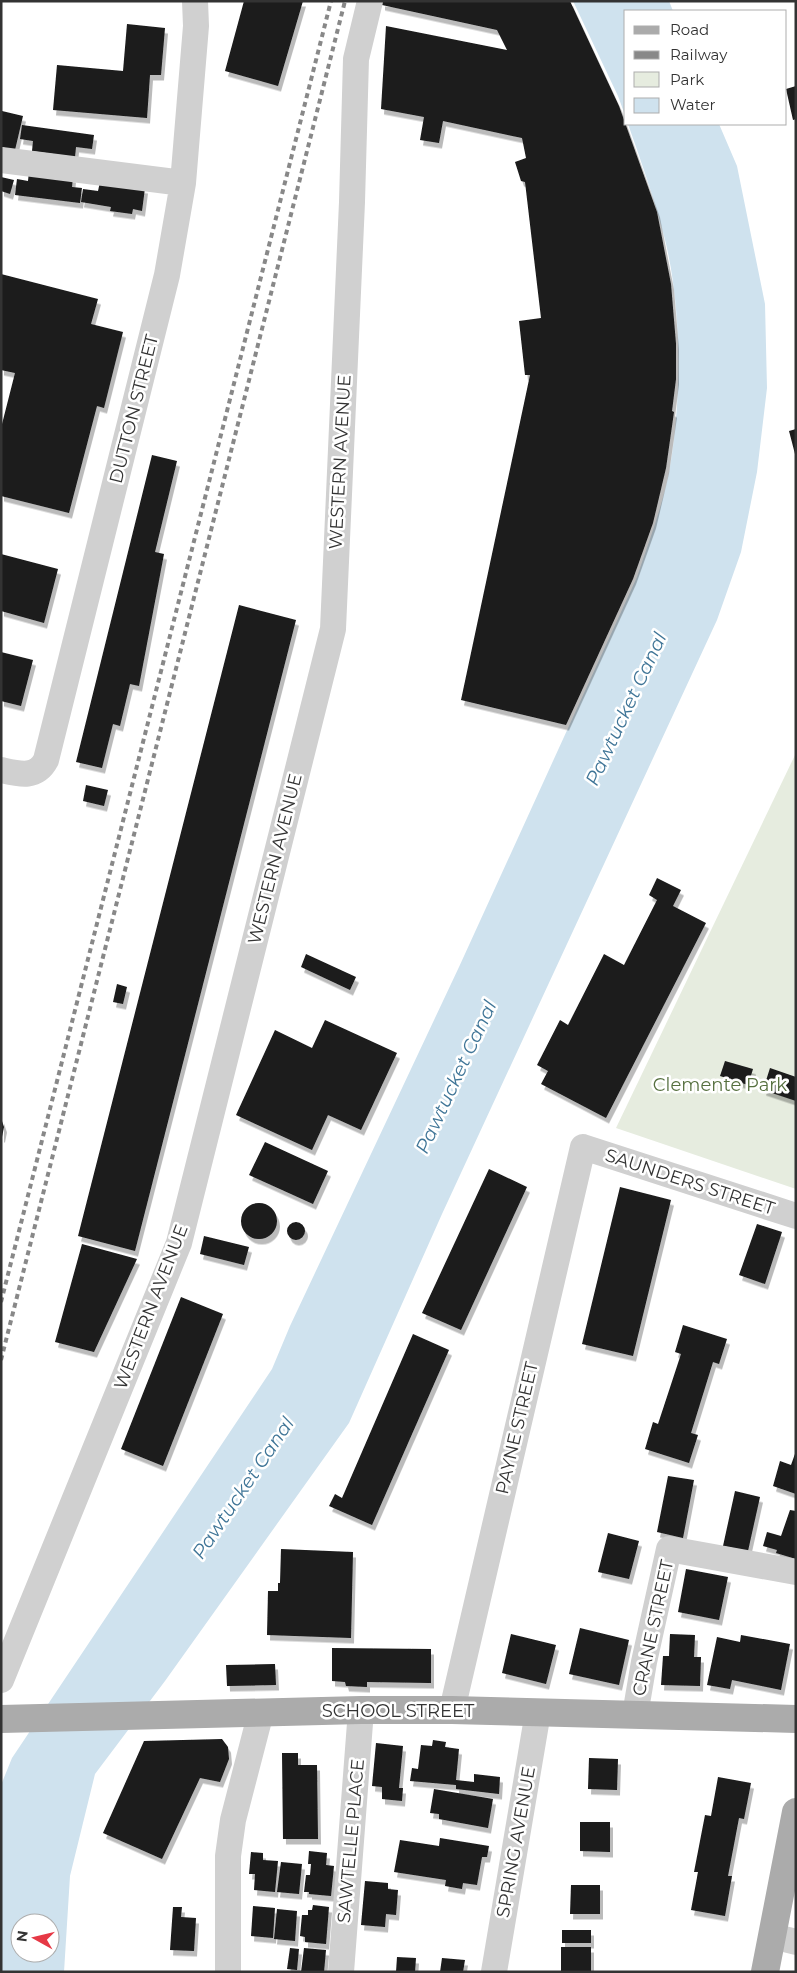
<svg xmlns="http://www.w3.org/2000/svg" width="797" height="1973" viewBox="0 0 797 1973" font-family="Montserrat,sans-serif">
  <style>
    .green { fill: #e6ecdf }
    .water { fill: #cfe2ee; fill-rule: evenodd }
    .building { fill: #1a1a1a; filter: url(#shadow) }
    .lines { fill: none; stroke-linecap: round; stroke-linejoin: round }
    .minor { stroke: #d0d0d0; stroke-width: 26 }
    .major { stroke: #ababab; stroke-width: 28 }
    .rail { stroke: #888; stroke-width: 4; stroke-dasharray: 5 4; stroke-linecap: butt }
    .labels { text-anchor: middle; dominant-baseline: central; stroke-width: 5; stroke-linejoin: round; paint-order: stroke }
    .street-label { font-size: 18px; fill: #333; stroke: #fff }
    .park-label { font-size: 18px; fill: #56703f; stroke: #fff }
    .water-label { font-size: 19px; font-style: italic; fill: #3f7597; stroke: #fff }
  </style>
  <defs>
    <filter id="shadow"><feDropShadow dx="3" dy="5.5" stdDeviation="0" flood-color="#0004"/></filter>
  </defs>
  <rect width="100%" height="100%" fill="#fff"/>
  <!-- green -->
  <path class="green" d="M796 753V1189L616 1128Z"/>
  <!-- water -->
  <path class="water" d="M573 1H669L673 11H626V118L618 96Z
    M628 124H719L737 166 765 304 767 388 757 472 741 552 717 620 442 1214 349 1423 165 1681 95 1774 70 1876 64 1972H1V1785L12 1758 272 1369 290 1326 459 967 637 577C649 541 663 505 670 467 682 397 682 305 664 236 654 198 641 161 628 124ZM20 1923H50V1953H20Z"/>
  <!-- building -->
  <path class="building" d="M244 1H303L278 86 225 71Z
    M382 1H570L619 106 657 212 671 284 676 344V379L672 411 674 412 666 468 653 523 633 579 566 725 461 700 530 375H525L519 321 541 318 525 182 521 181 515 162 526 158 522 138 443 121 439 143 420 140 424 117 381 109 386 26 507 50 497 30 382 5Z
    M127 24 165 28 161 75H150L147 118 53 110 57 65 123 71Z
    M796 86V119L793 120 786 89Z
    M2 111 23 116 15 150 1 147Z
    M22 125 94 135 92 149 76 147 75 157 32 151 33 141 20 139Z
    M29 171 73 177 72 187 82 188 80 203 15 195 17 179 28 181Z
    M1 177 14 180 10 194 1 191Z
    M100 182 145 188 142 211 133 209 132 214 110 211 111 207 81 202 83 189 98 191Z
    M1 274 98 299 91 324 123 332 104 408 97 406 69 513 1 496V428L15 373 1 370Z
    M796 429V454H795L789 431Z
    M152 455 177 461 155 552 164 554 139 686 130 684 120 726 113 724 102 768 76 762Z
    M1 554 58 569 44 623 1 611Z
    M239 605 296 620 135 1251 78 1236Z
    M1 652 33 660 21 706 1 701Z
    M86 785 108 790 104 806 83 801Z
    M657 878 681 890 673 906 706 923 606 1118 541 1084 548 1071 537 1065 560 1020 568 1025 604 954 624 965 657 900 649 895Z
    M306 954 356 977 350 990 301 967Z
    M117 984 127 987 123 1004 113 1002Z
    M325 1020 397 1053 361 1130 328 1115 312 1150 236 1115 275 1030 312 1048Z
    M725 1061 753 1069 748 1085 720 1076Z
    M770 1068 796 1077V1101L763 1090Z
    M1 1118 4 1127 2 1137H1Z
    M265 1142 328 1171 313 1204 249 1175Z
    M489 1169 527 1187 461 1330 422 1313Z
    M620 1187 671 1200 633 1356 582 1344Z
    M241 1221a18 18 0 1 1 36 0a18 18 0 1 1-36 0Z
    M287 1231a9 9 0 1 1 18 0a9 9 0 1 1-18 0Z
    M757 1224 782 1232 765 1284 739 1275Z
    M204 1236 249 1247 244 1265 200 1254Z
    M82 1244 137 1259 94 1352 55 1342Z
    M181 1297 223 1314 163 1466 121 1449Z
    M683 1325 727 1339 719 1364 713 1362 691 1433 698 1435 689 1463 645 1449 653 1422 658 1424 681 1354 675 1352Z
    M413 1334 449 1350 372 1525 329 1506 335 1494 342 1498Z
    M796 1451V1494L773 1486 780 1461 791 1465Z
    M668 1476 694 1480 683 1538 657 1532Z
    M735 1491 760 1497 748 1551 723 1546Z
    M790 1510 796 1511V1559L776 1553 777 1550 763 1546 767 1532 781 1536Z
    M608 1533 639 1541 629 1579 598 1572Z
    M281 1549 353 1552 351 1638 267 1635 268 1591H278V1583H280Z
    M686 1569 728 1577 719 1620 678 1612Z
    M580 1628 629 1640 619 1685 569 1674Z
    M511 1634 556 1645 546 1684 502 1673Z
    M670 1634 695 1635 694 1657H701L700 1686 661 1685 663 1656H669Z
    M741 1635 790 1644 781 1690 732 1680 730 1689 707 1685 717 1637 740 1642Z
    M332 1648 431 1649V1683L367 1682V1687L346 1686 345 1682 332 1681Z
    M275 1664 276 1685 227 1686 226 1665Z
    M222 1739 228 1747 229 1759 220 1782 200 1778 162 1859 103 1833 144 1741Z
    M433 1740 446 1742 445 1747 459 1749 456 1780 474 1782V1774L500 1777 499 1794 456 1789V1785L410 1781 412 1768 418 1769 421 1745 432 1746Z
    M376 1743 403 1746 399 1788H403L402 1801 382 1799V1787L372 1786Z
    M282 1753H298V1765H317L318 1839H283Z
    M589 1758 618 1759 617 1790 588 1789Z
    M718 1777 751 1783 744 1819 739 1818 728 1876H732L725 1916 691 1910 698 1872H694L705 1815 711 1816Z
    M434 1789 493 1799 488 1828 439 1819V1814L430 1813Z
    M580 1822H610V1852L580 1851Z
    M440 1838 489 1846 487 1857H482L477 1885 463 1883 462 1889 445 1886 446 1880 394 1872 400 1840 439 1846Z
    M309 1851 327 1853 326 1865 334 1866 331 1896 309 1894V1892H304L306 1875H310L311 1864H308Z
    M251 1852 263 1853V1860L278 1861 275 1892 254 1890 255 1874H249Z
    M281 1862 302 1864 299 1894 277 1892Z
    M365 1881 388 1883V1889L398 1890 396 1915 386 1914 385 1927 361 1925Z
    M571 1885H600V1914H570Z
    M313 1905 329 1907 326 1944 305 1942V1937L300 1936 302 1915H308V1910H312Z
    M253 1906 275 1908 273 1938 251 1936Z
    M173 1907H182L181 1917 196 1918 194 1951 170 1950Z
    M277 1909 297 1911 295 1941 274 1939Z
    M562 1930H591V1943H562Z
    M561 1947H591V1972H561Z
    M290 1948 299 1949 297 1970 287 1969Z
    M304 1948 326 1950 324 1972H301Z
    M397 1957 416 1958 415 1972H396Z
    M442 1958 465 1960 463 1972H440Z"/>
  <g class="lines">
    <!-- minor -->
    <path class="minor" d="M1 160 183 183
      M1 770C19 774 36 779 46 760L167 275 183 183 196 26 195 1
      M1 1680 179 1243 333 629 352 202 356 59 370 1
      M452 1710 583 1147 796 1216
      M635 1715 644 1662 669 1549 796 1572
      M772 1936 796 1942
      M228 1972V1856L233 1820 261 1712
      M341 1972 361 1710
      M494 1972 538 1712"/>
    <!-- major -->
    <path class="major" d="M1 1719 361 1710H452L796 1719
      M765 1972 796 1812"/>
    <!-- rail -->
    <path class="rail" d="M1 1302 331 1
      M1 1360 345 1"/>
  </g>
  <g class="labels">
    <!-- street labels -->
    <g class="street-label">
      <text transform="translate(134 409) rotate(-76)">DUTTON STREET</text>
      <text transform="translate(340 462) rotate(-87)">WESTERN AVENUE</text>
      <text transform="translate(275 859) rotate(-76)">WESTERN AVENUE</text>
      <text transform="translate(690 1182) rotate(18)">SAUNDERS STREET</text>
      <text transform="translate(151 1307) rotate(-69)">WESTERN AVENUE</text>
      <text transform="translate(517 1428) rotate(-77)">PAYNE STREET</text>
      <text transform="translate(653 1628) rotate(-78)">CRANE STREET</text>
      <text x="398" y="1711">SCHOOL STREET</text>
      <text transform="translate(351 1841) rotate(-85)">SAWTELLE PLACE</text>
      <text transform="translate(516 1842) rotate(-80)">SPRING AVENUE</text>
    </g>
    <!-- park labels -->
    <g class="park-label">
      <text x="720" y="1085">Clemente Park</text>
    </g>
    <!-- water labels -->
    <g class="water-label">
      <text transform="translate(626 709) rotate(-65)">Pawtucket Canal</text>
      <text transform="translate(456 1077) rotate(-65)">Pawtucket Canal</text>
      <text transform="translate(243 1488) rotate(-56)">Pawtucket Canal</text>
    </g>
  </g>
  <!-- border -->
  <rect width="797" height="1973" fill="none" stroke="#333333" stroke-width="5"/>
  <!-- legend -->
  <rect x="624" y="10" width="162" height="115" fill="#ffffff" stroke="#adadad"/>
  <rect x="634" y="26" width="25" height="8" fill="#ababab" stroke="#adadad"/>
  <text x="670" y="35" font-size="15" fill="#333333">Road</text>
  <rect x="634" y="51" width="25" height="8" fill="#888888" stroke="#adadad"/>
  <text x="670" y="60" font-size="15" fill="#333333">Railway</text>
  <rect x="634" y="72" width="25" height="15" fill="#e6ecdf" stroke="#adadad"/>
  <text x="670" y="85" font-size="15" fill="#333333">Park</text>
  <rect x="634" y="98" width="25" height="15" fill="#cfe2ee" stroke="#adadad"/>
  <text x="670" y="110" font-size="15" fill="#333333">Water</text>
  <!-- north arrow -->
  <g transform="translate(35 1938) rotate(278)"><circle r="24" fill="#ffffff" stroke="#adadad"/>
  <path d="M0-4L9 19L0 12L-9 19Z" fill="#e63946"/>
  <text y="-8" font-size="14" font-weight="bold" text-anchor="middle" fill="#333333">N</text>
  </g>
</svg>
